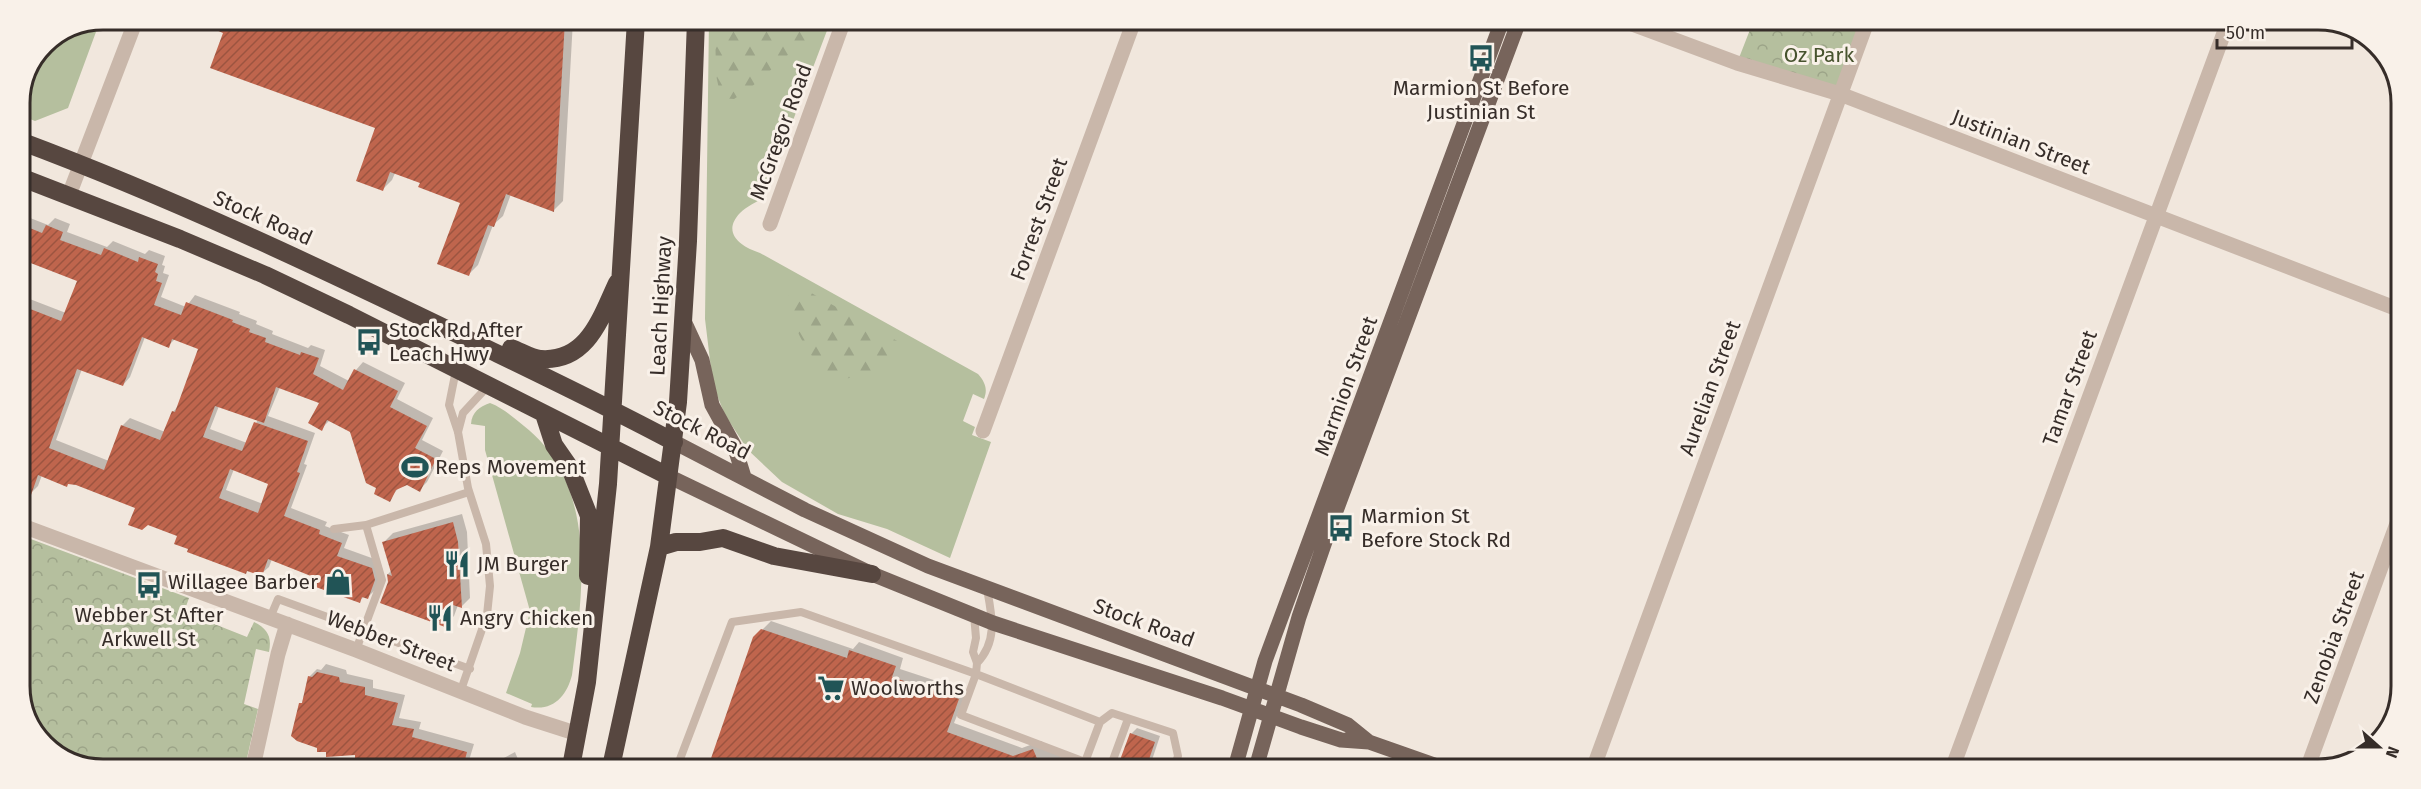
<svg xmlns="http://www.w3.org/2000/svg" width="2421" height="789" viewBox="0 0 2421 789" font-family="'Fira Sans',sans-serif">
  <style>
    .green { fill: #b5bf9e }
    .forest { fill: url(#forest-firs) }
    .park { fill: url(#park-crowns) }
    .shadow { fill: #0003; fill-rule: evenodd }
    .building { fill: url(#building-hatch); fill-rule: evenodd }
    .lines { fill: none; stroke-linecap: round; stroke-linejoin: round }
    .lane { stroke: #c9b7aa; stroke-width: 8 }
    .street { stroke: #c9b7aa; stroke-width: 15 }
    .primary { stroke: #77645b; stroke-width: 15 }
    .highway { stroke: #574740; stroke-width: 18 }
    .labels { text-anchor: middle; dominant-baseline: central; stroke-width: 6; stroke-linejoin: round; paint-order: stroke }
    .park-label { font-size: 21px; fill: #47532e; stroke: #f9f1e9 }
    .poi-label { font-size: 21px; fill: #362d29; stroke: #f9f1e9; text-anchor: start }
    .street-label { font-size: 21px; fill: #362d29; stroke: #f9f1e9 }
    .rim { fill: none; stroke: #362d29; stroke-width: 3 }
  </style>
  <defs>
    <pattern id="forest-firs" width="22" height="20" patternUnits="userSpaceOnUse" patternTransform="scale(1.5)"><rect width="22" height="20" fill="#b5bf9e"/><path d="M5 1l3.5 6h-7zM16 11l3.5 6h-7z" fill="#9ca488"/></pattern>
    <pattern id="park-crowns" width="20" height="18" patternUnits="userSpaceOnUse" patternTransform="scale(1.5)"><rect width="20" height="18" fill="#b5bf9e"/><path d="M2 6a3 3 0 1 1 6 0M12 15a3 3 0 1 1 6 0" fill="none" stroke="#9ca488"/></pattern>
    <pattern id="building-hatch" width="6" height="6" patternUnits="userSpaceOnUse" patternTransform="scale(1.5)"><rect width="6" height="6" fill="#bf654d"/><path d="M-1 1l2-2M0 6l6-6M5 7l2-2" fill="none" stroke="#9c5440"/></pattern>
  </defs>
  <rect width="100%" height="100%" fill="#f1e7dd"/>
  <!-- green -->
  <path class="green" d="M709 20H831L764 197C757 202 747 206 740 213 721 233 741 247 760 253L978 374C985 382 988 389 984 399L973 394 963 421 975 427 972 435 991 442 950 558 887 529 838 514 782 482 748 450 725 415 713 385 705 319Z
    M100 21 68 108 35 121 20 115V103L44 44Z
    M490 403C503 408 513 417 524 426 599 485 583 592 572 675 567 695 554 711 531 707L532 704 506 693 520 653 530 611 485 450V426L471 424C472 412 479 407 490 403Z"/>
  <!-- forest -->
  <path class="forest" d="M715 20H824L809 48 789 54 749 89 734 99 721 98 716 75Z
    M788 280 899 342 895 351 871 374 833 381C805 351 786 322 788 280Z"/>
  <!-- park -->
  <path class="park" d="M1753 22H1867L1840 94 1737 63Z
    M20 535 189 598 184 612 247 637 254 622C268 629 272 637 269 652L256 649 244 704 258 709 245 767H81L37 737 20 692Z"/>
  <!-- shadow -->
  <path class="shadow" d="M218 20H573L563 201 554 210 511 194 503 216 493 225 478 265 469 274 462 202 422 182 395 173 392 180 383 189 377 128 225 32 215 28Z
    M20 214 48 225 55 218 70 224 67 232 107 247 113 241 145 254 149 250 165 256 162 265 165 266 163 273 169 275 161 297 186 307 195 295 240 312 239 314 257 321 256 324 273 331 272 334 308 348 311 345 325 350 320 366 349 381 356 370 363 362 405 383 397 399 433 418 422 440 443 451 427 482 419 490 407 484 400 486 389 500 378 488 351 431 329 421 321 429V402L280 387 268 416 315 433 304 464 307 465 291 508 327 522 325 526 349 535 344 548 380 561 383 571 376 589 368 597 365 596 359 601 318 577 272 559 269 567 261 574 190 548 179 535 137 507 76 484 42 475 38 486 30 494 20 490V424L24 426 35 398 20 392V298L22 296 66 313 79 280 20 253ZM145 337 168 346 176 338 200 348 178 406 173 412 165 432 130 418 122 426 109 461 56 440 82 369 123 385 130 377ZM219 406 258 419 247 443 210 429ZM234 469 270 483 263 504 226 490Z
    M462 514 467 532 470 598 461 607 458 605 454 616 444 626 390 582 388 574 392 570 384 542 393 533Z
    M771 621 853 649 859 642 903 658 900 669 967 691 954 723 1022 748 1041 741 1068 759 1064 768 710 767 754 638Z
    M326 664 346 670 347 674 373 680V688L405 695 399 718 421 722 419 729 474 744 467 767H375L356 763V754L327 751 293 736 309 677 317 669 321 670Z
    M1137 728 1160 736 1151 763 1145 768 1131 734Z
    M515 752 520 764 517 767H487Z"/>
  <!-- building -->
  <path class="building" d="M193 20H565L554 212 506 194 494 227 488 225 469 276 437 264 460 203 418 187 420 183 390 172 383 191 356 181 375 128 210 68 223 33Z
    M20 224 42 233 46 225 63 232 60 240 101 255 104 248 138 262 139 257 158 264 155 272 158 274 156 281 162 283 154 305 181 315 186 302 233 320 232 322 250 329 249 332 266 338 265 342 300 355 301 352 319 358 313 374 343 390 354 369 398 391 390 407 427 426 415 448 436 459 420 492 407 485 396 490 390 502 374 494 376 488 366 483 350 432 327 420 322 431 308 423 319 403 276 387 264 423 215 406 203 437 242 451 254 422 308 441 297 472 300 473 284 516 320 530 319 534 342 543 337 556 372 568 375 580 368 599 362 597 360 603 313 586 316 578 268 559 262 576 247 571 246 574 187 552 188 549 174 544 177 536 148 525 142 530 128 525 135 508 76 485 68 484 67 487 38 475 31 495 20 491V305L61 321 77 281 28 262 29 258 20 254ZM142 337 169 348 172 339 198 349 175 412 172 411 160 440 121 425 104 470 49 448 77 369 123 386ZM230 469 268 484 258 513 219 498Z
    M453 522 458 542 462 608 453 605 445 627 380 603 388 582 387 574 392 576 382 542Z
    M761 629 847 658 849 650 896 666 892 677 959 699 947 732 1013 756 1033 749 1041 768 708 767 753 637Z
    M317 672 339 677 340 682 365 687V695L398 703 392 725 414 729 412 737 467 752 463 767H361V764L355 765V755L326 757V752H317V748L297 741 291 736 299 703H302L308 676 312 677Z
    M1130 733 1155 742 1146 768H1117Z"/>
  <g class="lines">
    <!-- lane -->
    <path class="lane" d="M456 370 449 405 458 432 468 488 486 544 490 586 487 615 461 690
      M458 432 463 413 488 386
      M334 529 366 525
      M974 615 976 638 973 652 977 663 976 674 961 715 1085 762 1100 722
      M270 618 278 599 470 669
      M356 650 382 580 366 525 469 492
      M977 663C998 641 992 616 987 589
      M677 767 732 622 801 612 976 674 1100 722 1112 713 1173 733 1178 756 1174 768
      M1110 768 1128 719"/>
    <!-- street -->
    <path class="street" d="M1624 21 1737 63 1840 94 2400 310
      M69 195 136 20
      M770 224 844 20
      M983 431 1134 21
      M20 525 356 650 525 717 578 734
      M253 767 278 654 287 624
      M1593 769 1867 22
      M1952 769 2228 22
      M2307 769 2399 518"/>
    <!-- primary -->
    <path class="primary" d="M683 319 702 360 712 405 734 445 744 477
      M674 442 805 510 928 566 1301 705 1348 725 1369 742
      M668 476 872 574 993 623 1222 698 1301 727 1341 740 1369 742 1443 768
      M1235 768 1265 661 1502 21
      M1256 768 1299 617 1330 527 1519 21"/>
    <!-- highway -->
    <path class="highway" d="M20 141C170 197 314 265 459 335 531 370 603 404 674 442
      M20 177 180 239 265 275 349 315 668 476
      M511 348C520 351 532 359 541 359 588 362 601 317 617 283
      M544 414 554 445 570 468 589 516 588 576
      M659 547 676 542H700L723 538 774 556 872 574
      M571 767 587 682 608 484 636 20
      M611 767 659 547 678 402 688 241 696 20"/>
  </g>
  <!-- icons -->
  <defs>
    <symbol id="bus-bare" viewBox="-9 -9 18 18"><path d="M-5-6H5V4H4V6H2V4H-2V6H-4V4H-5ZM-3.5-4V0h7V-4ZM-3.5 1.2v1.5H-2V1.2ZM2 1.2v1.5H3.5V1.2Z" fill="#215456" stroke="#f9f1e9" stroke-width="2.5" paint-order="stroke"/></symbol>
    <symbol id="stadium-bare" viewBox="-9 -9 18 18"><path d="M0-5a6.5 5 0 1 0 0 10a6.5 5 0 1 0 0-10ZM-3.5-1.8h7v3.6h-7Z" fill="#215456" stroke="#f9f1e9" stroke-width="2.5" paint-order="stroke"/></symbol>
    <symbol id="restaurant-bare" viewBox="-9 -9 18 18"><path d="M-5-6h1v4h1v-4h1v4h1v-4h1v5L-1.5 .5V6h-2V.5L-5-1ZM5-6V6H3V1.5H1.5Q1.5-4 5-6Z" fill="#215456" stroke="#f9f1e9" stroke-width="2.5" paint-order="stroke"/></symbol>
    <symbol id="shop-bare" viewBox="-9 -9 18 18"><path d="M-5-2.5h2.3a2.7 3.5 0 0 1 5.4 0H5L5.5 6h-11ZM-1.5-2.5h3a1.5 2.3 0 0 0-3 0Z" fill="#215456" stroke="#f9f1e9" stroke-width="2.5" paint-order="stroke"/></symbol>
    <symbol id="supermarket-bare" viewBox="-9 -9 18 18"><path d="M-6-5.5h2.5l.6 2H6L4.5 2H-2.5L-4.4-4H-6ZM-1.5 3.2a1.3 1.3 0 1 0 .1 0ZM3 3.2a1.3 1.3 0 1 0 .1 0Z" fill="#215456" stroke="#f9f1e9" stroke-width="2.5" paint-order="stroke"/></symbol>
  </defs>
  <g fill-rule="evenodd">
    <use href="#bus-bare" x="1462" y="39" width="38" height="38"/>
    <use href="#bus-bare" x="350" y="323" width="38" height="38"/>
    <use href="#stadium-bare" x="396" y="448" width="38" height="38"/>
    <use href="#bus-bare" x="1322" y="509" width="38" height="38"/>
    <use href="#restaurant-bare" x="438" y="545" width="38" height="38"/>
    <use href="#shop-bare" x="319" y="563" width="38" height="38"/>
    <use href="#bus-bare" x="130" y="566" width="38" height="38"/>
    <use href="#restaurant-bare" x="421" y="599" width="38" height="38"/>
    <use href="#supermarket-bare" x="812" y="669" width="38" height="38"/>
  </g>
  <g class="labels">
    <!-- park labels -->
    <g class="park-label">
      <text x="1819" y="55">Oz Park</text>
    </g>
    <!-- poi labels -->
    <g class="poi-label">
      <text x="1481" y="88" text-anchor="middle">Marmion St Before<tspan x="1481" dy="24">Justinian St</tspan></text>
      <text x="389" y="330">Stock Rd After<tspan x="389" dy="24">Leach Hwy</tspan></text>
      <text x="435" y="467">Reps Movement</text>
      <text x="1361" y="516">Marmion St<tspan x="1361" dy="24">Before Stock Rd</tspan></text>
      <text x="477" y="564">JM Burger</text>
      <text x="318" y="582" text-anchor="end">Willagee Barber</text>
      <text x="149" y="615" text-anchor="middle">Webber St After<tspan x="149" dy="24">Arkwell St</tspan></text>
      <text x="460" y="618">Angry Chicken</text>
      <text x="851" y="688">Woolworths</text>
    </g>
    <!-- street labels -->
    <g class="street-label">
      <text transform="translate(781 132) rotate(-70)">McGregor Road</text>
      <text transform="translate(2021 142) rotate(21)">Justinian Street</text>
      <text transform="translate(263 218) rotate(24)">Stock Road</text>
      <text transform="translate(1039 219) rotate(-70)">Forrest Street</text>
      <text transform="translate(661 306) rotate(-87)">Leach Highway</text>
      <text transform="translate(1346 386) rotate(-70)">Marmion Street</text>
      <text transform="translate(1710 388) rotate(-70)">Aurelian Street</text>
      <text transform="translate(2070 388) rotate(-70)">Tamar Street</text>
      <text transform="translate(702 430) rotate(27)">Stock Road</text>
      <text transform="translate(1144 623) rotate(20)">Stock Road</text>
      <text transform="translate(2334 637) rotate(-70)">Zenobia Street</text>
      <text transform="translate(391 641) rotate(21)">Webber Street</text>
    </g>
  </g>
  <!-- crop -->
  <path d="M0 0H2421V789H0ZM103 30H2318A73 73 0 0 1 2391 103V686A73 73 0 0 1 2318 759H103A73 73 0 0 1 30 686V103A73 73 0 0 1 103 30Z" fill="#f9f1e9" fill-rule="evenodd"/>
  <path class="rim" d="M103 30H2318A73 73 0 0 1 2391 103V686A73 73 0 0 1 2318 759H103A73 73 0 0 1 30 686V103A73 73 0 0 1 103 30Z"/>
  <!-- north arrow -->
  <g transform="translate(2379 747) rotate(111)" stroke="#f9f1e9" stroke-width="4.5" paint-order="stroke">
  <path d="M0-4.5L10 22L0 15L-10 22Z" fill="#362d29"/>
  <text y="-9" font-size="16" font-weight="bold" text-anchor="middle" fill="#362d29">N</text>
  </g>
  <!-- scale -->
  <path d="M2217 39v9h135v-9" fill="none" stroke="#362d29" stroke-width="3"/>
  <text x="2226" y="39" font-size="18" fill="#362d29" stroke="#f9f1e9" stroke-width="4.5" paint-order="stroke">50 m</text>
</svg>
